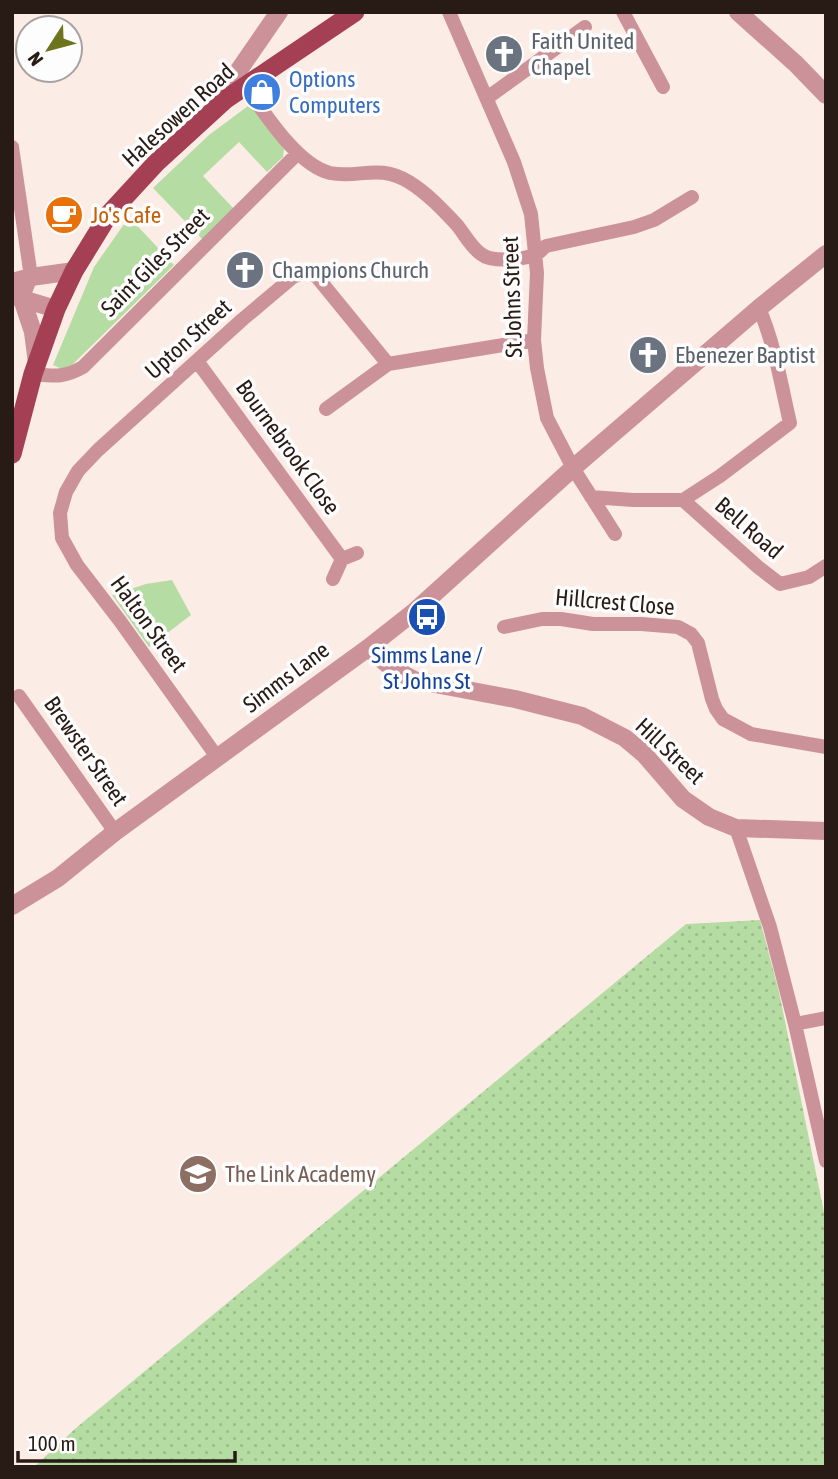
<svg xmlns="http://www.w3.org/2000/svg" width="838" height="1479" viewBox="0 0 838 1479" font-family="'Asap Condensed',sans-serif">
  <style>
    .grass { fill: #b5dca3 }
    .park { fill: url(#park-dots) }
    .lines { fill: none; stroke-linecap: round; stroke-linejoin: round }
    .minor { stroke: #cc929a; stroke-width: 14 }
    .tertiary { stroke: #cc929a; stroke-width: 18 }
    .primary { stroke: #a43f54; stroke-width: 19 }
    .labels { text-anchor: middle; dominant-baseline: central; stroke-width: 7; stroke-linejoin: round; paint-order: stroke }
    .worship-label { font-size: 23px; fill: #5b616d; stroke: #fdfdfd; text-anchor: start }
    .shop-label { font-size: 23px; fill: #366cbe; stroke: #fdfdfd; text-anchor: start }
    .street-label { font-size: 23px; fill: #281a15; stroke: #fdfdfd }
    .food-label { font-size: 23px; fill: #c56008; stroke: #fdfdfd; text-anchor: start }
    .transit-label { font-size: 23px; fill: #164399; stroke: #fdfdfd }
    .education-label { font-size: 23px; fill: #785e54; stroke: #fdfdfd; text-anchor: start }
  </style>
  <defs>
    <pattern id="park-dots" width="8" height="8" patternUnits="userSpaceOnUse" patternTransform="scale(1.75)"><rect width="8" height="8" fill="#b5dca3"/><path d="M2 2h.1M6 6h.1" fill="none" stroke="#9cbc8b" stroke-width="1.8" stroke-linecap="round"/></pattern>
  </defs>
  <rect width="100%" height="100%" fill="#fcece6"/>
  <!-- grass -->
  <path class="grass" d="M248 106 254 108 284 149 283 157 267 172 239 142 203 176 234 209 204 241 153 188 209 135Z
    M129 217 174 265 72 365 62 369 53 365 94 267Z
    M172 580 191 615 149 647 112 595 146 584Z"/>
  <!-- park -->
  <path class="park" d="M760 920 779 992 826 1222V1467H34L76 1428 686 924Z"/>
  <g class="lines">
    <!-- minor -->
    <path class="minor" d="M449 12 514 162 531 214 537 273 534 340 537 368 547 418 573 468 615 534
      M623 12 663 87
      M245 86C264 112 297 165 330 173 359 179 378 163 409 182 427 193 443 210 457 225 465 235 471 247 481 254 492 263 526 260 538 253 541 251 543 248 546 246L634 227 654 220 692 197
      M487 98 585 27
      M12 147 31 277 22 299
      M197 361 342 559 333 579
      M33 374C54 376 64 378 83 367L298 153
      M326 409 388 364 534 340
      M591 497 633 500H683L720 476 790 423C781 384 775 345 759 308
      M683 500 758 567 780 584 809 577 826 566
      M342 559 357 553
      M504 627 542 619H561L593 624H641L678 627 691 634 698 643 712 699 716 709 723 719 751 734 826 747
      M19 696 115 832
      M217 757 120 621 77 565 62 538 60 513 66 492 78 471 98 450 243 319 293 277 307 271 317 277 388 364
      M736 828 770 927 795 1024 826 1161
      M795 1024 826 1018"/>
    <!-- tertiary -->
    <path class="tertiary" d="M738 12 796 64 826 95
      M226 99 232 80 279 12
      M12 282 31 277 74 271
      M16 297 56 309
      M22 299 33 332 37 363
      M368 648 392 668 414 680 515 699 582 716 625 738 644 754 683 799 709 817 736 828 826 831
      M12 906 58 878 115 832 368 648 415 611 573 468 759 308 826 254"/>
    <!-- primary -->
    <path class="primary" d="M12 454 33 374 56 309 74 271 109 214 156 163 226 99 355 12"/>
  </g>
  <!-- icons -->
  <defs>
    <symbol id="church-disc" viewBox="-11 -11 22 22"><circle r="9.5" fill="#6b7280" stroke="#fdfdfd"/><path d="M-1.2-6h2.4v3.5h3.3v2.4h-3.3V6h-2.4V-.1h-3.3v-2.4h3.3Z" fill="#fff"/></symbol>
    <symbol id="shop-disc" viewBox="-11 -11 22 22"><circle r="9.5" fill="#3f7fe0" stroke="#fdfdfd"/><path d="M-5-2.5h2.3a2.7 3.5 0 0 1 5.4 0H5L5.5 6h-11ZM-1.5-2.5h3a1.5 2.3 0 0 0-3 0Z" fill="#fff"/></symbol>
    <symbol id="cafe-disc" viewBox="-11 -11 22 22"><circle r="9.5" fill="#e8710a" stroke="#fdfdfd"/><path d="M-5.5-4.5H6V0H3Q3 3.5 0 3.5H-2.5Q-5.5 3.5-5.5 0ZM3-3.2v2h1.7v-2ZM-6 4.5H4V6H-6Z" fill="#fff"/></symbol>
    <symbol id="bus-disc" viewBox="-11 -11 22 22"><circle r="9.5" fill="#1a4fb4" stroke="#fdfdfd"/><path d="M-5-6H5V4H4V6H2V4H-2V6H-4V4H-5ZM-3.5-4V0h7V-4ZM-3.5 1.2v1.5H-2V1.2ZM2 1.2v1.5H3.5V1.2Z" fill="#fff"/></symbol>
    <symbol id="school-disc" viewBox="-11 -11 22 22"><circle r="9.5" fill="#8d6e63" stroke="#fdfdfd"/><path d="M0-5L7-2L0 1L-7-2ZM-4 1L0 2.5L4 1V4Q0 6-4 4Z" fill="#fff"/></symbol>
  </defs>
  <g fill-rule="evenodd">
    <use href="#church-disc" x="482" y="32" width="44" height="44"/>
    <use href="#shop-disc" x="240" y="70" width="44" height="44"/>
    <use href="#cafe-disc" x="42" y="193" width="44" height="44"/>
    <use href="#church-disc" x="223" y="248" width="44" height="44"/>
    <use href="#church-disc" x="626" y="333" width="44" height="44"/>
    <use href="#bus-disc" x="405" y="595" width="44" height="44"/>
    <use href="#school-disc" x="176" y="1152" width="44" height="44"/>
  </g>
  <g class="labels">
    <!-- worship labels -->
    <g class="worship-label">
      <text x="531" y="41">Faith United<tspan x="531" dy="26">Chapel</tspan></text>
      <text x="272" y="270">Champions Church</text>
      <text x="675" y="355">Ebenezer Baptist</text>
    </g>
    <!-- shop labels -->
    <g class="shop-label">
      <text x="289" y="79">Options<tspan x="289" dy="26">Computers</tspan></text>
    </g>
    <!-- street labels -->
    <g class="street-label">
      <text transform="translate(178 115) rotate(-42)">Halesowen Road</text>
      <text transform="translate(155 262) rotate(-45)">Saint Giles Street</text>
      <text transform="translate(512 297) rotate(-92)">St Johns Street</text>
      <text transform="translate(188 339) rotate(-42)">Upton Street</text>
      <text transform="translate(288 447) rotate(54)">Bournebrook Close</text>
      <text transform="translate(749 528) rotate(41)">Bell Road</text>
      <text transform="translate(615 602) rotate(5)">Hillcrest Close</text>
      <text transform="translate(149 624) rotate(54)">Halton Street</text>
      <text transform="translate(286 677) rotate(-37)">Simms Lane</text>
      <text transform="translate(86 751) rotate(55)">Brewster Street</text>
      <text transform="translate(670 751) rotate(43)">Hill Street</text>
    </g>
    <!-- food labels -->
    <g class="food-label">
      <text x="91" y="215">Jo's Cafe</text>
    </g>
    <!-- transit labels -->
    <g class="transit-label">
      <text x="427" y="655">Simms Lane /<tspan x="427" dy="26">St Johns St</tspan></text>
    </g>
    <!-- education labels -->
    <g class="education-label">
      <text x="225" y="1174">The Link Academy</text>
    </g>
  </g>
  <!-- border -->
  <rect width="838" height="1479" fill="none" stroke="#281a15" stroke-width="28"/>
  <!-- north arrow -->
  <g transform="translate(49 49) rotate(234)"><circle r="33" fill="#fdfdfd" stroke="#a8a2a0" stroke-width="2"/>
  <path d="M0-5L12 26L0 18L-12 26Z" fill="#6e741c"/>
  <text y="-10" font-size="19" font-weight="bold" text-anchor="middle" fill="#281a15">N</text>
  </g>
  <!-- scale -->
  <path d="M18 1451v10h217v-10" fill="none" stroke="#281a15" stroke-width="3.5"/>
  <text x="28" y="1451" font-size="21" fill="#281a15" stroke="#fdfdfd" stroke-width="5" paint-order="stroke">100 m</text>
</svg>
